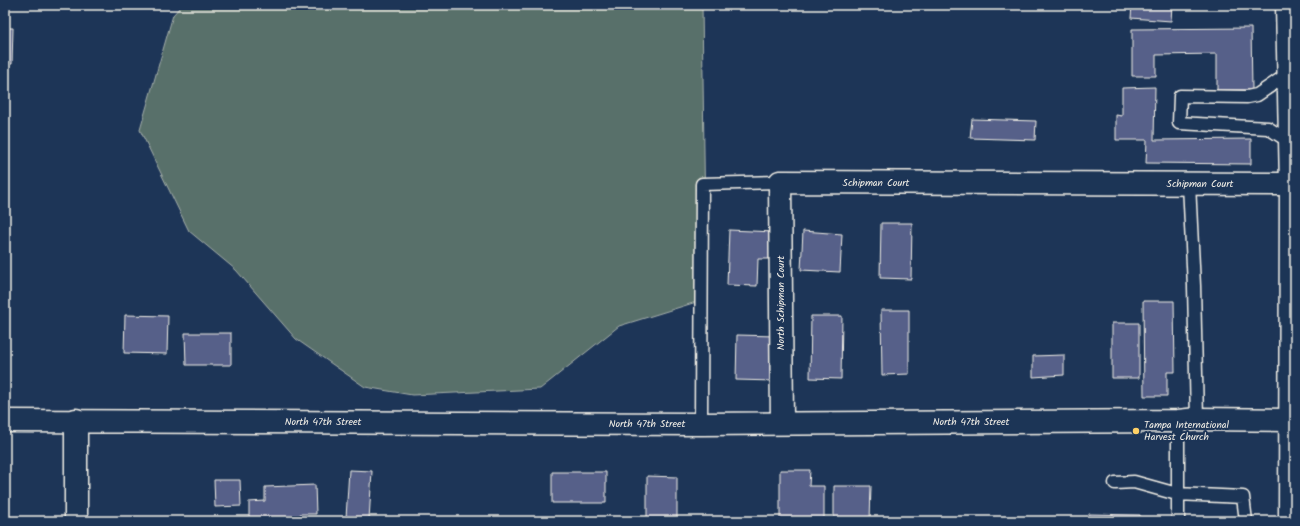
<svg xmlns="http://www.w3.org/2000/svg" width="1300" height="526" viewBox="0 0 1300 526" font-family="Kalam,sans-serif">
  <style>
    .green { fill: #596f6b; stroke: #a6b0aa }
    .building { fill: #566189; stroke: #f4f1e8 }
    .lines { fill: none; stroke-linecap: round; stroke-linejoin: round }
    .lane-casing { stroke: #f4f1e8; stroke-width: 15 }
    .street-casing { stroke: #f4f1e8; stroke-width: 25 }
    .primary-casing { stroke: #f4f1e8; stroke-width: 25 }
    .lane { stroke: #1d3557; stroke-width: 12 }
    .street { stroke: #1d3557; stroke-width: 22 }
    .primary { stroke: #1d3557; stroke-width: 22 }
    .poi-dot { fill: #ffd166; stroke: #1d3557; stroke-width: 1.5 }
    .labels { text-anchor: middle; dominant-baseline: central; stroke-width: 4; stroke-linejoin: round; paint-order: stroke }
    .street-label { font-size: 10px; fill: #f4f1e8; stroke: #1d3557 }
    .poi-label { font-size: 10px; fill: #f4f1e8; stroke: #1d3557; text-anchor: start }
  </style>
  <rect width="100%" height="100%" fill="#1d3557"/>
  <filter id="ink" filterUnits="userSpaceOnUse"><feTurbulence type="fractalNoise" baseFrequency=".025" numOctaves="2"/><feDisplacementMap in="SourceGraphic" scale="8" xChannelSelector="R" yChannelSelector="G"/><feConvolveMatrix kernelMatrix="1 2 1 2 8 2 1 2 1" color-interpolation-filters="sRGB"/></filter>
  <g filter="url(#ink)">
    <!-- green -->
    <path class="green" d="M182 5H702L706 299 619 326 540 389 412 395 365 387 296 339 236 270 189 231 140 130 173 15Z"/>
    <!-- building -->
    <path class="building" d="M1132 5H1172L1171 21 1131 18Z
      M5 28H13L12 64H5Z
      M1251 28 1252 90H1217V54L1156 55V76H1132V29Z
      M1155 87 1154 140 1251 139V164L1146 163 1147 140H1116V115L1122 116V88Z
      M972 119 1036 121 1035 140 970 138Z
      M881 223H912L911 279 880 278Z
      M729 230 774 232 773 259H758L757 286 727 285Z
      M803 231 842 234 840 272 801 270Z
      M1143 301H1174L1175 372H1167V396H1144Z
      M881 310H909V374L882 375Z
      M125 315 168 316 167 354 124 353Z
      M811 316H842L841 379 810 378Z
      M1112 323H1139V378H1112Z
      M185 333H231V365H186Z
      M737 335 775 336 774 381 736 380Z
      M1064 355V375L1033 377V356Z
      M349 470 372 471 369 520 346 518Z
      M780 470H810L809 486H824V521H780Z
      M552 472H606V503H552Z
      M647 476 677 477V521H647Z
      M214 480H240L241 506 215 507Z
      M315 485 316 514H300V521H249V502L265 501V487Z
      M834 486H871L870 521H834Z
      M1089 514 1140 515V521H1089Z
      M152 518V521H117V519Z"/>
    <g class="lines">
      <defs>
        <path id="lane" d="M1288 74 1257 95 1247 97 1180 96 1179 123 1268 128 1290 142
          M1189 184 1194 286 1197 419
          M701 424 702 184 780 182
          M1115 483 1134 482 1177 494 1243 497 1246 521
          M1178 521V421"/>
        <path id="street" d="M5 421 701 424 1178 421 1197 419 1290 420
          M782 423 780 182 1291 184
          M76 521V420"/>
        <path id="primary" d="M1287 5 1291 184 1290 521"/>
      </defs>
      <!-- lane casing -->
      <use href="#lane" class="lane-casing"/>
      <!-- street casing -->
      <use href="#street" class="street-casing"/>
      <!-- primary casing -->
      <use href="#primary" class="primary-casing"/>
      <!-- lane -->
      <use href="#lane" class="lane"/>
      <!-- street -->
      <use href="#street" class="street"/>
      <!-- primary -->
      <use href="#primary" class="primary"/>
    </g>
  </g>
  <!-- markers -->
  <circle class="poi-dot" cx="1136" cy="431" r="4"/>
  <g class="labels">
    <!-- street labels -->
    <g class="street-label">
      <text x="876" y="183">Schipman Court</text>
      <text x="1200" y="184">Schipman Court</text>
      <text transform="translate(781 303) rotate(-90)">North Schipman Court</text>
      <text x="323" y="422">North 47th Street</text>
      <text x="971" y="422">North 47th Street</text>
      <text x="647" y="424">North 47th Street</text>
    </g>
    <!-- poi labels -->
    <g class="poi-label">
      <text x="1144" y="425">Tampa International<tspan x="1144" dy="12">Harvest Church</tspan></text>
    </g>
  </g>
  <!-- margin -->
  <rect width="1300" height="526" fill="none" stroke="#1d3557" stroke-width="20"/>
  <rect x="10" y="10" width="1280" height="506" fill="none" stroke="#f4f1e8" stroke-width="1.5" filter="url(#ink)"/>
</svg>
